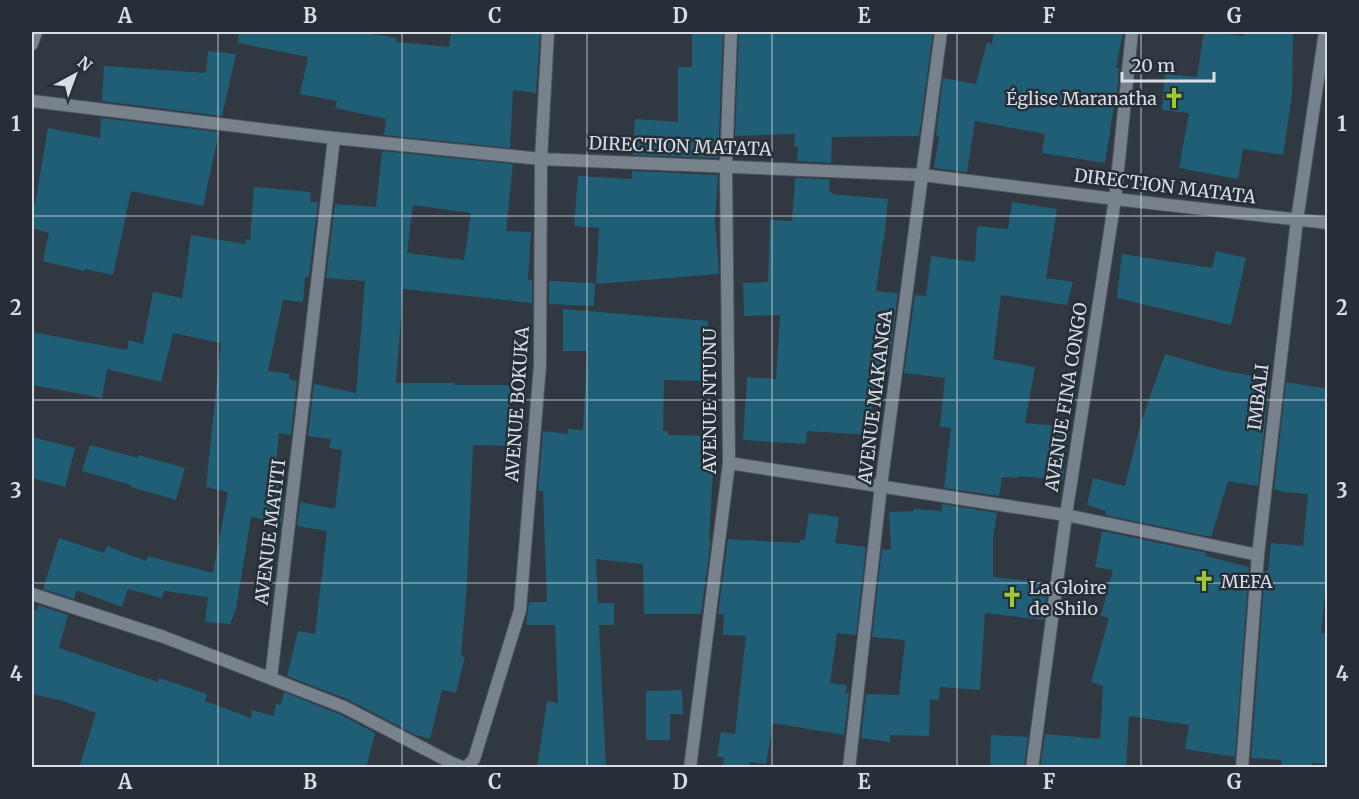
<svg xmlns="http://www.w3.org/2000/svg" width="1359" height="799" viewBox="0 0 1359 799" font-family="Merriweather,serif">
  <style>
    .building { fill: #205e76; fill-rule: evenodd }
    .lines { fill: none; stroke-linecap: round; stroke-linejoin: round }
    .street-casing { stroke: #4e545d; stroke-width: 14 }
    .street { stroke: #78828d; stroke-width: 12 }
    .grid { fill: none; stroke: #d8dee4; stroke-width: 1.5; stroke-opacity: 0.55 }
    .labels { text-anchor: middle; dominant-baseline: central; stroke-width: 5; stroke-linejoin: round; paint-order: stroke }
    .poi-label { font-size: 18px; fill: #d8dee4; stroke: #262e37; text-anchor: start }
    .street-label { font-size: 18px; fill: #d8dee4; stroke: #262e37 }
    .neatline { fill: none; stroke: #d8dee4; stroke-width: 2 }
    .grid-label { font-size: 20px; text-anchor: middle; font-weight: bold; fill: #d8dee4 }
  </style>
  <rect width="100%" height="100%" fill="#303842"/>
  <!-- building -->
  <path class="building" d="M239 32H359L397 38 396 42 449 47 451 32H540L536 93 513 90 510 148 384 135 386 119 335 108 337 101 300 94 308 57 238 43Z
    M692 32H723L718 158 633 155 635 119 678 122V67H692Z
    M739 32H933L919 136 832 137 831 163 797 161 798 147H794L795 134 735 136Z
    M994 32H1123L1116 68H1119L1116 106H1114L1105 163 1042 153 1045 134 975 121 967 172 934 168 939 136H936L943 78 976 84 987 42 992 44Z
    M1204 32H1217L1243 36V32L1293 33 1292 96 1283 155 1243 149 1238 179 1179 168 1189 113 1162 110 1165 74 1197 77Z
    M208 51 236 54 222 116 102 101 104 66 206 73Z
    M101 118 219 132 203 206 131 191 113 275 85 269 84 271 43 261 49 233 32 228V203L35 204 48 128 100 138Z
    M382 151 513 164 506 231 531 232 528 280H532V303L403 289 396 383H455V385H510V446L473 445 467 583 461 656 465 657 456 693 442 690 430 739 416 735 347 699 287 676 298 631 315 634 327 531 297 526 300 502 335 509 342 450 329 448 331 439 308 436 314 384 356 393 365 281 326 278 335 204 376 207ZM413 205 471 213 464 260 407 253Z
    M632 171 718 175 715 221 719 274 596 284 599 228 574 226 578 176 632 179Z
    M795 178 830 179 829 192H832V194L888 199 884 241H883L876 291 898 293 888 372 874 370 870 435 807 431 806 444 743 440 747 377 776 379 780 315 744 316 743 283 768 282 770 220 792 221Z
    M254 187 311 192 310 202H318L309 277H305L303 302 283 300 268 371 290 374 289 379 297 381 291 435 279 433 274 483 280 484 278 498 284 499 281 523 251 517 236 609 230 624 205 622 208 597 164 591 162 598 128 589 122 607 77 590 74 599 43 589 59 538 104 553 107 546 146 561 148 556 213 573 228 492 206 487 221 343 173 333 161 382 107 369 102 398 32 385V332L127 350 129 340 143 344 153 292 182 298 191 235 245 244 246 239 250 240Z
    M1012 202 1057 209 1046 278 1073 282 1067 305 1001 295 993 359 1035 367 1025 423 1069 427 1063 480 1017 476V478L1002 477 999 496 944 488 951 428 940 427 945 378 904 373 915 295 926 296 931 256 975 262 977 226 1008 229Z
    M1216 251 1246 258 1231 325 1117 298 1122 254 1212 268Z
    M549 281 595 283 594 306 549 304Z
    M563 309 708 321 707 381 664 380 663 431H668V435L715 436 709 539H711L701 614H644L643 564 596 559 598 603H614V625H599L606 768H537L547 701 558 703 555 625H526L529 602H547L543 491H538L543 431 568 434V429L583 430 587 351H563Z
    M1165 354 1220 370 1270 379 1258 486 1228 481 1211 537 1105 515 1106 511 1087 505 1093 478 1125 486 1141 422Z
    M1286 382 1328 389V565L1321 633H1328V764L1312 763V768H1281L1282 760 1251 758 1265 571H1268L1271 543 1303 546 1308 494 1281 492V491L1274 489Z
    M32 437 75 448 65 487 32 478Z
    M90 445 138 458 139 455 185 468 176 500 131 487V485L82 471Z
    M942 504 997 513 993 538V577L1048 583 1044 620 985 613 980 690 940 687 939 700 930 699 929 736 890 735V742L861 738 866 694 899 695 905 640 872 637 882 549 891 550 889 512 914 511V509L942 511Z
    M809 513 839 517 835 543 866 547 856 635 837 633 830 683 847 685 845 693H849L844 735 773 723 766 764 750 762 749 768H722L724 757H717L721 732 735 734 746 636 723 635 724 614H718L728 539 800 543V540H805Z
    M1102 531 1207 553 1206 556 1249 567 1235 757 1185 749 1189 725 1129 716 1126 768H1040L1045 734 1100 739 1103 686 1091 682 1109 618 1101 616 1113 570 1095 567Z
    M38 605 68 615 59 648 158 682 159 678 207 694 205 701 251 718 252 710 274 716 276 704 281 705 284 692 341 715 375 733 366 768H79L96 713 63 701 32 694V609L36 611Z
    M682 690 683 714H670V740H646V691Z
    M991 735 1028 737 1024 768H990Z"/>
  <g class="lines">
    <defs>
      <path id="street" d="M32 44 36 32
        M32 101 334 138 541 159 922 175 1115 199 1328 223
        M729 463 1066 515 1258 555
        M32 594 164 637 344 707 452 763 465 768
        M271 678 334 138
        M466 768 474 759 520 610 540 365 541 159 548 32
        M690 768 729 463 726 166 731 32
        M849 768 881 486 941 32
        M1032 768 1066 515 1115 199 1132 32
        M1242 768 1258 555 1297 220 1325 32"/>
    </defs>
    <!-- street casing -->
    <use href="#street" class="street-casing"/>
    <!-- street -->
    <use href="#street" class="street"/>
  </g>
  <!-- grid -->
  <path class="grid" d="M218 32V768M402 32V768M587 32V768M772 32V768M957 32V768M1141 32V768M32 216H1328M32 400H1328M32 583H1328"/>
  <!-- icons -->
  <defs>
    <symbol id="church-bare" viewBox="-9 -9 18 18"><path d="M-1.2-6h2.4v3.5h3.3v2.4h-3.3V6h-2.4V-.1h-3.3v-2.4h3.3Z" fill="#9cca32" stroke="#262e37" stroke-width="2.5" paint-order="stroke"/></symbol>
  </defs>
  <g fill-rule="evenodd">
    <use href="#church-bare" x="1159" y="83" width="30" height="30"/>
    <use href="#church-bare" x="1189" y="566" width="30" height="30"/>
    <use href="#church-bare" x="997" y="582" width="30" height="30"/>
  </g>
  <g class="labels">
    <!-- poi labels -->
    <g class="poi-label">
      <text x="1157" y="98" text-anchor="end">Église Maranatha</text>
      <text x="1221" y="581">MEFA</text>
      <text x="1029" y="587">La Gloire<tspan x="1029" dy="21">de Shilo</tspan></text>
    </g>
    <!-- street labels -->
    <g class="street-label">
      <text transform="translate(680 146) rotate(2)">DIRECTION MATATA</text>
      <text transform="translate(1165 186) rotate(7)">DIRECTION MATATA</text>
      <text transform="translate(875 397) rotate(-83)">AVENUE MAKANGA</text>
      <text transform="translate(1066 397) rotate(-81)">AVENUE FINA CONGO</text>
      <text transform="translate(1258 397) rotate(-83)">IMBALI</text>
      <text transform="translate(709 401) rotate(-90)">AVENUE NTUNU</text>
      <text transform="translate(517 404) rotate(-86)">AVENUE BOKUKA</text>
      <text transform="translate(270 532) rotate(-83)">AVENUE MATITI</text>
    </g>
  </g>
  <!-- border -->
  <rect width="1359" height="799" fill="none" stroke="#262e37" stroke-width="66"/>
  <!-- north arrow -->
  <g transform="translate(75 75) rotate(41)" stroke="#262e37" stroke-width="4.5" paint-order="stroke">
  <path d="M0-4.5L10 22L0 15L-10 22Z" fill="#d8dee4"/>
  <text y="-9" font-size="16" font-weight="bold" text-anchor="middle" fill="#d8dee4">N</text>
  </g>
  <!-- scale -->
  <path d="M1122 72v9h92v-9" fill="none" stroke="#d8dee4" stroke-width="3"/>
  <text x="1131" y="72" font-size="18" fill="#d8dee4" stroke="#262e37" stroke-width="4.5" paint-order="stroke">20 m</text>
  <rect x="33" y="33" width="1293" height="733" class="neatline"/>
  <g class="grid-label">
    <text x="125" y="23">A</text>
    <text x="310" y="23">B</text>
    <text x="495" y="23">C</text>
    <text x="680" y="23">D</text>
    <text x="864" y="23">E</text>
    <text x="1049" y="23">F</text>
    <text x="1234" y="23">G</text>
    <text x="16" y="131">1</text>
    <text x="1342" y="131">1</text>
    <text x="16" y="315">2</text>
    <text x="1342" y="315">2</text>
    <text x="16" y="498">3</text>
    <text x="1342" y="498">3</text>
    <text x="16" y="681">4</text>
    <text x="1342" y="681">4</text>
    <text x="125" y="789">A</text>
    <text x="310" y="789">B</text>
    <text x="495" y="789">C</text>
    <text x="680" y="789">D</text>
    <text x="864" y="789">E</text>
    <text x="1049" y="789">F</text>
    <text x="1234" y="789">G</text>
  </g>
</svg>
